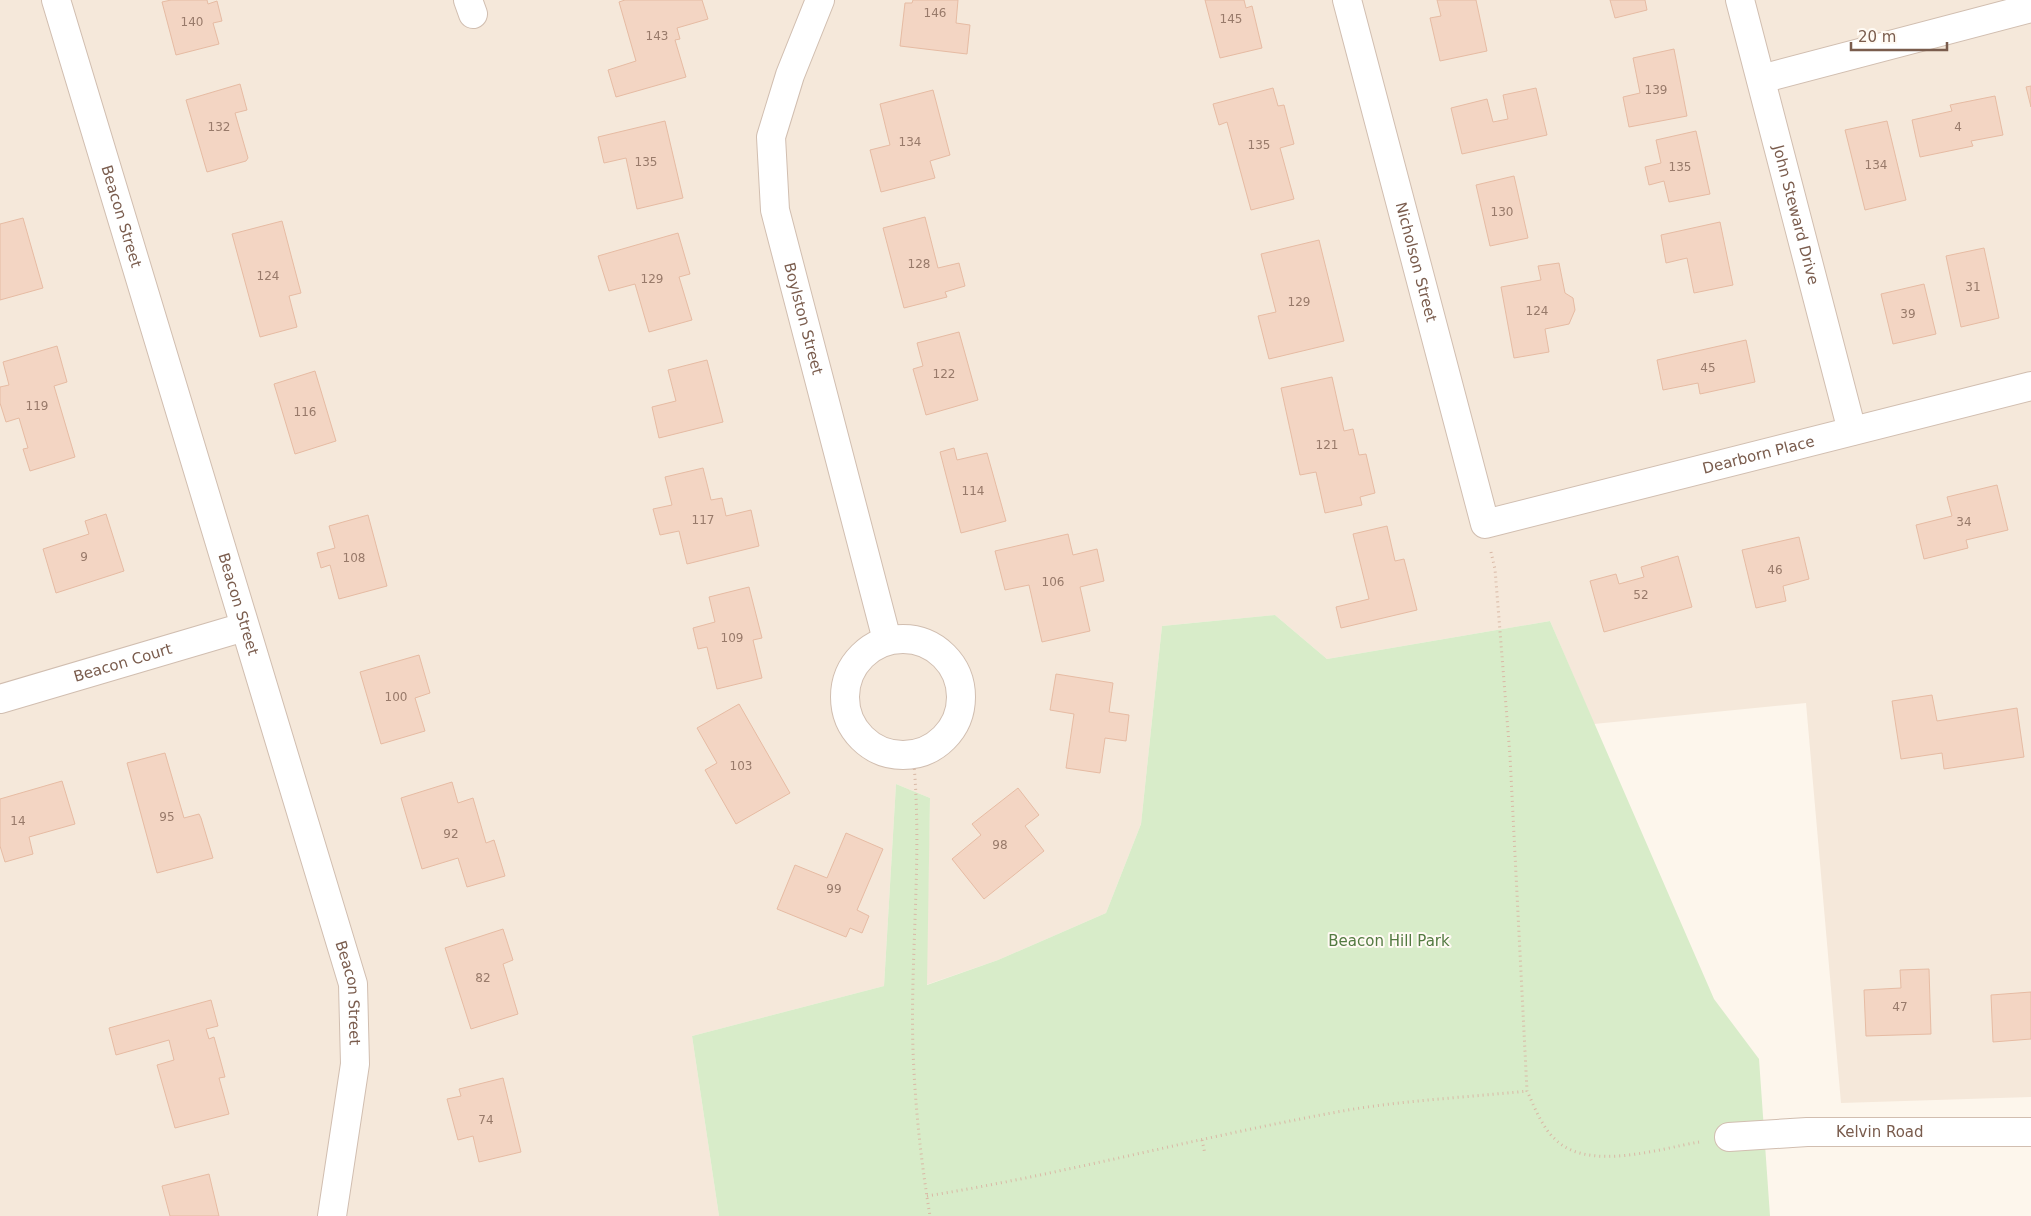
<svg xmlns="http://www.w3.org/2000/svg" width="2031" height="1216" viewBox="0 0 2031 1216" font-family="'DejaVu Sans',sans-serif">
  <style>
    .residential { fill: #f5e8da }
    .green { fill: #d8ecc9 }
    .building { fill: #f3d5c3; stroke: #e6bba3 }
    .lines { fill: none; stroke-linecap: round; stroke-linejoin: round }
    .street-casing { stroke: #d1beb0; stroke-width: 30 }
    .path { stroke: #d9b8a5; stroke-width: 3; stroke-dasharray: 1 4; stroke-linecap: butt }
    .street { stroke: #fff; stroke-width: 28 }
    .labels { text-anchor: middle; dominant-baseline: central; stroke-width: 4; stroke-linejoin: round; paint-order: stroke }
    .number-label { font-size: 12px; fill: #987a6a }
    .street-label { font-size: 15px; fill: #7a5c4d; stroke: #fffaf3 }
    .park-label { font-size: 15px; fill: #537a41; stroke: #fffaf3 }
  </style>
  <rect width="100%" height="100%" fill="#fdf6ec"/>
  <!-- residential -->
  <path class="residential" d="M0 0H2031V1097L1841 1103 1806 703 1594 724 1550 621 1327 659 1275 615 1162 626 1141 824 1106 913 998 960 926 985 930 798 896 784 884 986 692 1036 719 1216H0Z"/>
  <!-- green -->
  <path class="green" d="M1275 615 1327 659 1550 621 1714 999 1759 1059 1770 1216H719L692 1036 884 986 896 784 930 798 927 985 998 960 1106 913 1141 824 1162 626Z"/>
  <!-- building -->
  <path class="building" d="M171 0H207L208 4 217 1 222 21 213 23 219 44 176 55 162 2Z
    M625 0H702L708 19 677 28 680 39 675 40 686 77 616 97 608 70 636 61 619 2Z
    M913 0H958L956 23 970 25 967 54 900 46 905 3H912Z
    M1205 0H1244L1246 8 1252 6 1262 48 1220 58Z
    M1437 0H1476L1487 51 1440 61 1430 18 1441 16Z
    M1610 0H1645L1647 10 1615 18Z
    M1674 49 1687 116 1629 127 1623 97 1640 93 1633 58Z
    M240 84 247 110 235 113 248 158 246 161 207 172 186 100Z
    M2031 86V107L2026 87Z
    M1273 88 1278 106 1284 105 1294 144 1280 148 1294 199 1251 210 1227 122 1219 125 1213 104Z
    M1536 88 1547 135 1462 154 1451 108 1487 99 1493 122 1508 119 1503 95Z
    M933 90 950 155 930 161 935 178 881 192 870 150 890 145 880 104Z
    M1995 96 2003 135 1971 141 1973 146 1920 157 1912 120 1952 111 1950 105Z
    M665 121 683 198 637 209 626 158 604 163 598 137Z
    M1887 121 1906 200 1865 210 1845 130Z
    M1696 131 1710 194 1669 202 1664 181 1649 185 1645 167 1661 163 1656 140Z
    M1514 176 1528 238 1490 246 1476 185Z
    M925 217 938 268 959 263 965 286 945 292 947 297 904 308 883 228Z
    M23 218 43 288 0 300V224Z
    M282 221 301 293 289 296 297 327 260 337 232 234Z
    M1720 222 1733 285 1694 293 1687 258 1666 263 1661 235Z
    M678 233 690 274 679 277 692 320 649 332 635 284 609 291 598 256Z
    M1319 240 1344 341 1269 359 1258 316 1276 312 1261 254Z
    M1984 248 1999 318 1961 327 1946 256Z
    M1559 263 1565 293 1573 298 1575 310 1569 324 1545 329 1549 352 1514 358 1501 287 1541 280 1538 266Z
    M1924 284 1936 334 1893 344 1881 294Z
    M959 332 978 400 926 415 913 369 923 366 917 343Z
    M1746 340 1755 382 1700 394 1698 383 1663 390 1657 360Z
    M57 346 67 382 54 386 75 457 30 471 23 449 28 448 19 418 6 422 0 403V387L9 385 3 362Z
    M707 360 723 422 659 438 652 407 676 401 668 370Z
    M315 371 336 441 295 454 274 384Z
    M1332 377 1344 431 1353 429 1359 455 1366 454 1375 493 1360 497 1362 505 1325 513 1316 472 1300 475 1281 388Z
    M954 448 957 460 987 453 1006 521 961 533 940 452Z
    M703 468 711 500 722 498 726 516 751 510 759 546 687 564 679 531 660 535 653 509 672 505 665 477Z
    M1997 485 2008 530 1966 540 1968 548 1924 559 1916 525 1952 516 1947 497Z
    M106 514 124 571 56 593 43 549 89 534 85 521Z
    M368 515 387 586 339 599 330 565 321 568 317 553 335 548 329 526Z
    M1387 526 1395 561 1404 559 1417 610 1341 628 1336 607 1369 599 1353 534Z
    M1068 534 1073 555 1097 549 1104 581 1080 587 1090 631 1042 642 1029 585 1005 590 995 551Z
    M1799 537 1809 579 1783 586 1786 601 1756 608 1742 550Z
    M1678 556 1692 607 1604 632 1590 581 1616 574 1619 584 1644 577 1641 567Z
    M749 587 762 638 753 640 762 678 717 689 707 647 698 649 693 628 715 622 709 597Z
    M419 655 430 693 415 698 425 731 381 744 360 672Z
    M1056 674 1113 683 1109 712 1129 715 1126 741 1105 738 1100 773 1066 768 1074 714 1050 710Z
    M1932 695 1937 721 2017 708 2024 757 1944 769 1942 753 1901 759 1892 701Z
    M739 704 790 793 736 824 705 770 717 763 697 728Z
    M165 753 184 818 199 814 201 818 213 858 157 873 127 763Z
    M62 781 75 824 29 837 33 854 5 862 0 846V799Z
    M452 782 458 803 473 798 486 843 494 840 505 876 467 887 458 858 422 869 401 798Z
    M1018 788 1039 815 1025 826 1044 851 984 899 952 859 981 835 972 824Z
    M846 833 883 849 857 910 869 916 862 933 850 928 846 937 777 909 795 865 827 878Z
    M503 929 513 960 503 964 518 1014 471 1029 445 948Z
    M1929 969 1931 1034 1866 1036 1864 990 1901 988 1900 970Z
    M2031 992V1039L1993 1042 1991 995Z
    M211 1000 218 1026 206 1029 209 1039 214 1037 225 1077 219 1078 229 1114 175 1128 157 1065 174 1060 169 1040 116 1055 109 1028Z
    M503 1078 521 1152 479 1162 473 1136 458 1140 447 1099 461 1096 459 1089Z
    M209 1174 219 1216H170L162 1186Z"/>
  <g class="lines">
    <defs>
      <g id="street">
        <path id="s1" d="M56 0 353 984 355 1064 332 1216"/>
        <path d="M468 0 473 14"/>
        <path id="s2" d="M820 0 790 75 771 137 775 210 887 640"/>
        <path id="s3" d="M1347 0 1485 524 2031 386"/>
        <path id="s4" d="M1740 0 1852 431"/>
        <path d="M1761 79 2031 8"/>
        <circle cx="903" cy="697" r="58"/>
        <path id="s5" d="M0 699 244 627"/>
        <path id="s6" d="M1729 1137 1807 1132H2031"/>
      </g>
    </defs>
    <!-- street casing -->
    <use href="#street" class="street-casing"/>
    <!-- path -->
    <path class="path" d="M1491 552 1495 569 1510 756 1527 1091C1535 1108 1542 1128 1557 1141 1590 1171 1659 1149 1699 1142
      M913 754C923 853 910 951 913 1050 915 1106 921 1161 930 1216
      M1202 1140 1205 1154
      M927 1196C1070 1173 1210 1134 1354 1109 1411 1100 1470 1097 1527 1091"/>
    <!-- street -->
    <use href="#street" class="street"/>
  </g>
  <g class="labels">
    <!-- number labels -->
    <g class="number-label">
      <text x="935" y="13">146</text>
      <text x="1231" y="19">145</text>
      <text x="192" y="22">140</text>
      <text x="657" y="36">143</text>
      <text x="1656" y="90">139</text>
      <text x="219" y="127">132</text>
      <text x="1958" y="127">4</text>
      <text x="910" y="142">134</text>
      <text x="1259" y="145">135</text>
      <text x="646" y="162">135</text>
      <text x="1876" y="165">134</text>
      <text x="1680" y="167">135</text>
      <text x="1502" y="212">130</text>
      <text x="919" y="264">128</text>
      <text x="268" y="276">124</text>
      <text x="652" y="279">129</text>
      <text x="1973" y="287">31</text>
      <text x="1299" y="302">129</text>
      <text x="1537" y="311">124</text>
      <text x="1908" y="314">39</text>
      <text x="1708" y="368">45</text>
      <text x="944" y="374">122</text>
      <text x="37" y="406">119</text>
      <text x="305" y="412">116</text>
      <text x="1327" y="445">121</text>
      <text x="973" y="491">114</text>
      <text x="703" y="520">117</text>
      <text x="1964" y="522">34</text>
      <text x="84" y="557">9</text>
      <text x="354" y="558">108</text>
      <text x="1775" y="570">46</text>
      <text x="1053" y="582">106</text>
      <text x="1641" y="595">52</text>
      <text x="732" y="638">109</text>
      <text x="396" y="697">100</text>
      <text x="741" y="766">103</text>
      <text x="167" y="817">95</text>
      <text x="18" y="821">14</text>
      <text x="451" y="834">92</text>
      <text x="1000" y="845">98</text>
      <text x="834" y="889">99</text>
      <text x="483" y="978">82</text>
      <text x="1900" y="1007">47</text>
      <text x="486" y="1120">74</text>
    </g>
    <!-- street labels -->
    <g class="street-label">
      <text stroke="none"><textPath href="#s4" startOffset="222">John Steward Drive</textPath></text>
      <text stroke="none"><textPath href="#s1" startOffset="226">Beacon Street</textPath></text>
      <text stroke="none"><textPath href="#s3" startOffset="271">Nicholson Street</textPath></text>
      <text stroke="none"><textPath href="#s2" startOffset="331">Boylston Street</textPath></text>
      <text stroke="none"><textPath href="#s3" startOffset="824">Dearborn Place</textPath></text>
      <text stroke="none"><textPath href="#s1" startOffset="631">Beacon Street</textPath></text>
      <text stroke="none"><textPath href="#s5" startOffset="128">Beacon Court</textPath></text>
      <text stroke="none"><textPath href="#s1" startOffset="1036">Beacon Street</textPath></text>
      <text stroke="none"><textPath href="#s6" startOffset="151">Kelvin Road</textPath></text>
    </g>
    <!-- park labels -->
    <g class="park-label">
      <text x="1389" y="941">Beacon Hill Park</text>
    </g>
  </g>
  <!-- scale -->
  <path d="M1851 42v8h96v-8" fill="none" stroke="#7a5c4d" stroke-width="2.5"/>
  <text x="1858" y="42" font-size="15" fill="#7a5c4d" stroke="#fffaf3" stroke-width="4" paint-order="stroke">20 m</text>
</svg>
